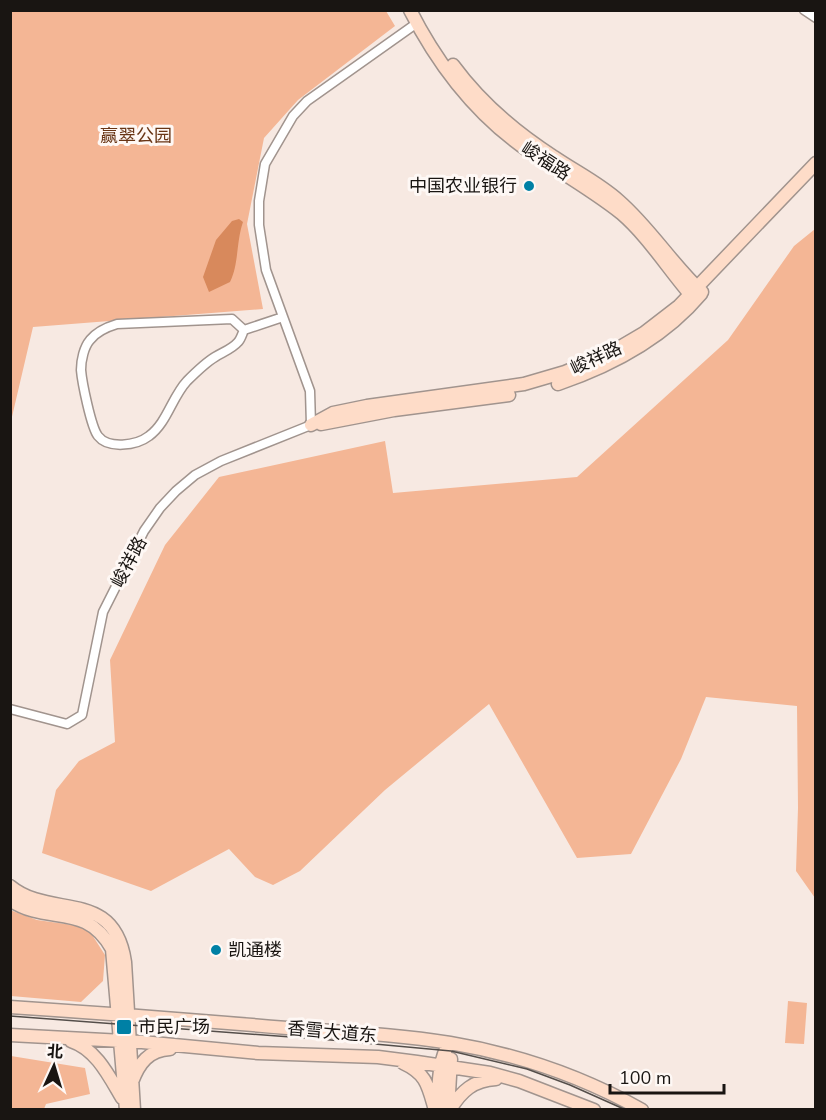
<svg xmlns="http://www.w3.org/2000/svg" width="826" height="1120" viewBox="0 0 826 1120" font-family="'Nunito Sans','Noto Sans SC',sans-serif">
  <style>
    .green { fill: #f4b695 }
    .water { fill: #d8895c }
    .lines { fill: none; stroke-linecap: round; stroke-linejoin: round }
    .street-casing { stroke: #a1948e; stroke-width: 11 }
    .secondary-casing { stroke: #a1948e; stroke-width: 15 }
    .street { stroke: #fff; stroke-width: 8 }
    .secondary { stroke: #fedcc8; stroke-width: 12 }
    .tram { stroke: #544e4a; stroke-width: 1.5 }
    .poi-dot { fill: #0080a5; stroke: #fef8f5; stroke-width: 2 }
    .labels { text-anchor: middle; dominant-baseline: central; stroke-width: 6; stroke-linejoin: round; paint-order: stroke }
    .park-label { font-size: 18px; fill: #693515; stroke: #fef8f5 }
    .street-label { font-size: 18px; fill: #191512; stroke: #fef8f5 }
    .poi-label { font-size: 18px; fill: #191512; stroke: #fef8f5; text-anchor: start }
  </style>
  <rect width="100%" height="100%" fill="#f7e9e2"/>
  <!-- green -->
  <path class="green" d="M11 11H386L395 26 298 100 264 138 247 224 263 309 33 327 11 421Z
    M815 229V898L796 871 798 808 797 706 706 697 681 759 631 854 577 858 489 704 385 790 300 871 273 885 255 877 229 849 151 891 42 853 56 790 79 761 115 742 110 660 165 545 219 477 385 441 393 493 577 477 728 340 794 246Z
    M10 910 37 920 87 927 105 955 103 981 81 1002 11 996Z
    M788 1001 807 1003 804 1044 785 1043Z
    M11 1056 85 1068 90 1094 46 1104 44 1109H11Z"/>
  <!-- water -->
  <path class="water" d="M239 219 243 222C236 242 239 264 230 282L209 292 203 277 216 240 232 221Z"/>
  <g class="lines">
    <defs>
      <path id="street" d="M804 10 816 18
        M232 319 244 330C242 334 241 339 238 342 232 349 223 352 215 357 205 363 196 372 187 381 172 397 167 423 149 436 136 446 108 449 98 436 91 427 82 382 81 370 81 360 84 347 90 340 97 331 107 327 117 324Z
        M244 330 283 317
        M10 709 67 724 82 715 103 612 144 531 160 508 176 491 195 475 221 461 311 425 310 391 266 270 259 225V201L265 164 293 116 307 101 417 23"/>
      <path id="secondary" d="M410 10C439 67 477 116 530 152 560 172 592 190 621 213 649 237 670 272 695 300
        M453 65C481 103 515 132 554 157 576 172 599 183 619 201 650 228 672 264 702 292
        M558 384C611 366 664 338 701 294
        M321 424 394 410 509 395
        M311 425 333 413 367 406 524 384 565 372 610 353 644 333 679 306 816 163
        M10 886C51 920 114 887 125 962L134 1110
        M10 900C48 926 85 901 112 949L126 1110
        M10 1007C103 1013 195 1020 287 1028 341 1032 396 1034 450 1043 516 1054 583 1077 642 1110
        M10 1035 142 1042 258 1053 378 1057 417 1062 490 1073 519 1081 594 1110
        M71 1041C96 1049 109 1076 122 1098
        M403 1063C427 1074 428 1086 435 1110
        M132 1082C139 1063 149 1050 170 1049
        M437 1106C439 1084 438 1062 449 1043
        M448 1110 451 1059
        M450 1110C461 1091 474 1080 496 1079"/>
    </defs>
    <!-- street casing -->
    <use href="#street" class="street-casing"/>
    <!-- secondary casing -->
    <use href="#secondary" class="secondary-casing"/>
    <!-- street -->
    <use href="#street" class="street"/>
    <!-- secondary -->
    <use href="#secondary" class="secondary"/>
    <!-- tram -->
    <path class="tram" d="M10 1016 331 1040 451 1051 527 1069 570 1085 626 1110"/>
  </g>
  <!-- markers -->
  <g class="poi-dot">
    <circle cx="529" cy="186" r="6"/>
    <circle cx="216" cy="950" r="6"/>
    <rect x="116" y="1019" width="16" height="16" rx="3"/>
  </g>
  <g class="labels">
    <!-- park labels -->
    <g class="park-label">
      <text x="136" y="136">赢翠公园</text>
    </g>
    <!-- street labels -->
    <g class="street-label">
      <text transform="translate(546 161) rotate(33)">峻福路</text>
      <text transform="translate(596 358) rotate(-25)">峻祥路</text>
      <text transform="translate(129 562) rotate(-62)">峻祥路</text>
      <text transform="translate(332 1032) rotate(5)">香雪大道东</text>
    </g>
    <!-- poi labels -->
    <g class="poi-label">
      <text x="517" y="186" text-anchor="end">中国农业银行</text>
      <text x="228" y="950">凯通楼</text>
      <text x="138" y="1027">市民广场</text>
    </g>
  </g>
  <!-- border -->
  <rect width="826" height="1120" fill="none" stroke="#191512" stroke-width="24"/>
  <!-- north arrow -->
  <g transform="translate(54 1066) rotate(4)" stroke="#fef8f5" stroke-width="4.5" paint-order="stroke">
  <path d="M0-4.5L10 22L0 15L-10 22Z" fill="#191512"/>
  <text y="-9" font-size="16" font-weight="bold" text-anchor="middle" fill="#191512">北</text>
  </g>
  <!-- scale -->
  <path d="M610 1084v9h114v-9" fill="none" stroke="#191512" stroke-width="3"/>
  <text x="619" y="1084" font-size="18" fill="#191512" stroke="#fef8f5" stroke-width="4.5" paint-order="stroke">100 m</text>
</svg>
